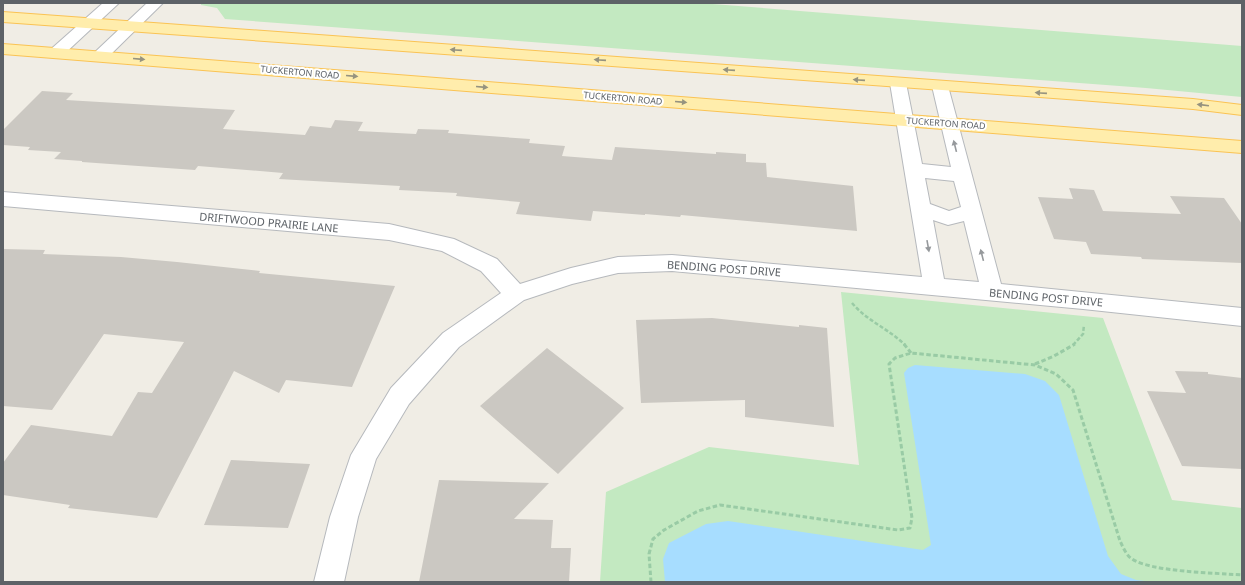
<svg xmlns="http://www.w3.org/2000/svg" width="1245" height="585" viewBox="0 0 1245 585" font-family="'Noto Sans',sans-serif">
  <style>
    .green { fill: #c3e9c1 }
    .water { fill: #a7ddff }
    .building { fill: #cbc8c2 }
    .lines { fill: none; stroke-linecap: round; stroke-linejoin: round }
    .minor-casing { stroke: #b6b9bd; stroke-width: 2 }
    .major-casing { stroke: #fac354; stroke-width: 2 }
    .path-far1 { stroke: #99cba5; stroke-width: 2.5; stroke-dasharray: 4 2; stroke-linecap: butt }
    .path { stroke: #99cba5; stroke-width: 3; stroke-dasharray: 4.5 2.5; stroke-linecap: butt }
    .minor { fill: #fff; fill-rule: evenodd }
    .major { fill: #ffedac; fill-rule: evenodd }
    .oneway { fill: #96937f }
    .oneway2 { fill: #96999c }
    .labels { text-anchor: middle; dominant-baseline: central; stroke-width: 4; stroke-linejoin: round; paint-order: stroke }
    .far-street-label { font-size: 9px; fill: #5d6267; stroke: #fff }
    .street-label { font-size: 11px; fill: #5d6267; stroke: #fff }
  </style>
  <rect width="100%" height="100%" fill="#f0ede5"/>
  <!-- green -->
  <path class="green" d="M201 3H700L1242 46V97L1146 88 225 19 217 8 201 5Z
    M841 292 1103 318 1172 500 1242 508V582H600L606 492 709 447 859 465Z"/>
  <!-- water -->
  <path class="water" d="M915 365 1025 374 1045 381 1059 395 1108 556 1121 574 1136 580 1154 582H665L663 559 669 543 706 524 728 521 923 550 931 545 904 373 908 368Z"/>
  <!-- building -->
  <path class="building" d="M42 91 73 93 66 100 235 110 223 129 305 135 310 126 331 128 335 120 363 122 358 131 416 134 418 129 449 130 448 133 530 139 529 143 565 146 562 156 612 160 615 147 716 154V152L746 154V162L766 163 767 177 853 186 857 231 681 215 680 217 645 214V215L593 211 591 221 516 214 520 202 456 196 457 193 399 190 400 186 279 179 283 173 198 166 195 170 82 162V161L54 159 61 152 28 150 30 147 3 145V130Z
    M1069 188 1094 190 1103 211 1181 214 1170 196 1224 198 1242 224V263L1142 259 1141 257 1091 254 1086 242 1054 239 1038 197 1073 199Z
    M3 249 45 250 43 254 121 257 177 262 260 271 259 273 395 286 352 387 286 380 279 393 234 371 157 518 68 508 70 505 3 495V463L31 425 112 436 138 392 152 393 184 342 104 334 52 410 3 406Z
    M712 318 799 327V325L827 328 834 427 745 417V400L641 403 636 320Z
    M547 348 624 408 558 474 480 406Z
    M1175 371 1208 372V374L1242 378V469L1182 466 1147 391 1186 393Z
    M231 460 310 464 288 528 204 525Z
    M439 480 549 483 514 519 553 520 551 548H571L569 582H419Z"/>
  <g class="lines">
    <defs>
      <path id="minor" d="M103 3H119L62 56 56 58 50 56 48 53 50 50Z
        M147 3H163L106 59 100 61 94 59 92 56 94 53Z
        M898 78 904 79 906 83 922 164 951 167 932 86 934 82 940 81 946 82 948 86 1001 284 1242 308V326L1083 309 672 271 618 273 572 284 524 300 459 347 409 404 376 459 358 517 344 582H314L330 517 351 455 391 388 443 333 501 293 481 271 442 251 389 240 3 206V192L389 224 454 239 497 259 520 284 571 268 618 257 672 255 922 277 890 83 892 79ZM925 178 954 181 961 207 949 211 930 204ZM933 220 948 225 964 221 979 282 944 279Z"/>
      <path id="major" d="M3 12 1193 99 1242 105V115L1193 109 1080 100 3 22Z
        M3 44 1242 141V153L3 54Z"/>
    </defs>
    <!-- minor casing -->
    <use href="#minor" class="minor-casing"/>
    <!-- major casing -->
    <use href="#major" class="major-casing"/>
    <!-- path-far1 -->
    <path class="path-far1" d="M852 303C867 321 889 329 905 345
      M1073 345 1083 334 1084 325"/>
    <!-- path -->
    <path class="path" d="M904 344 911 353
      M1035 364 1054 356 1075 344
      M651 582 649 554 653 539 664 530 698 511 720 505 898 530 910 528 912 518 889 364 895 358 911 353 1035 365 1056 374 1073 390 1120 541C1123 547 1126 555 1132 559 1151 572 1217 573 1242 575"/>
    <!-- minor -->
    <use href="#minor" class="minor"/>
    <!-- major -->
    <use href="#major" class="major"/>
  </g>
  <!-- one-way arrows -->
  <defs><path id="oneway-solid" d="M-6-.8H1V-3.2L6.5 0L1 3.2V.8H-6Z"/></defs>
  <g class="oneway">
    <use href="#oneway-solid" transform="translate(456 50) rotate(-176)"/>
    <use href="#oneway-solid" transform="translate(139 59) rotate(5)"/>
    <use href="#oneway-solid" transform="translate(600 60) rotate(-176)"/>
    <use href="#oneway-solid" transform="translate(729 70) rotate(-176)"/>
    <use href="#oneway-solid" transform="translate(352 76) rotate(5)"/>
    <use href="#oneway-solid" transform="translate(859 80) rotate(-176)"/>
    <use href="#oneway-solid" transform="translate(482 87) rotate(5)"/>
    <use href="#oneway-solid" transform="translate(1041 93) rotate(-176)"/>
    <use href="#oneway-solid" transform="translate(681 102) rotate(5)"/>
    <use href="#oneway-solid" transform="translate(1203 105) rotate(-173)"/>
  </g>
  <g class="oneway2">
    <use href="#oneway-solid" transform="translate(955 146) rotate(-104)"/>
    <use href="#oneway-solid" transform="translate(928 246) rotate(80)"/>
    <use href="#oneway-solid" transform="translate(982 255) rotate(-104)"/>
  </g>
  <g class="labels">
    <!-- far-street labels -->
    <g class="far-street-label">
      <text transform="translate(300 72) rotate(5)">TUCKERTON ROAD</text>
      <text transform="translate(623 98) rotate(5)">TUCKERTON ROAD</text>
      <text transform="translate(946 123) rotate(4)">TUCKERTON ROAD</text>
    </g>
    <!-- street labels -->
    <g class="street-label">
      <text transform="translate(269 222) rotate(5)">DRIFTWOOD PRAIRIE LANE</text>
      <text transform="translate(724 268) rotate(4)">BENDING POST DRIVE</text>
      <text transform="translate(1046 297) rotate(5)">BENDING POST DRIVE</text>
    </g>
  </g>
  <!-- border -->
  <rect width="1245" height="585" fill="none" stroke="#5d6267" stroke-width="8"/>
</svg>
